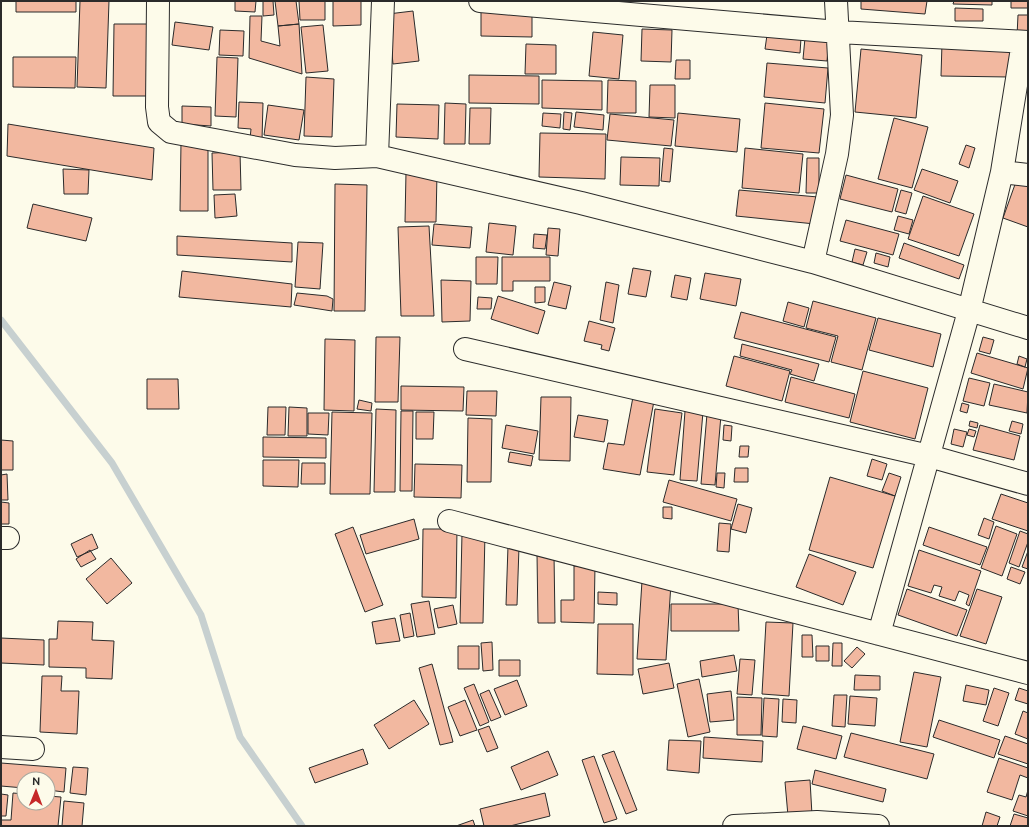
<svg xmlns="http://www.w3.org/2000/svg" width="1029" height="827" viewBox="0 0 1029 827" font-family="Ubuntu,sans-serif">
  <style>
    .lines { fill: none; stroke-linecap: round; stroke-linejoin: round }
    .stream { stroke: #c7d0d0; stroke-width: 7 }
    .building { fill: #f2b8a0; stroke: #2b2b2b }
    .minor-casing { stroke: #2b2b2b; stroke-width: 24 }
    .minor { stroke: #fdfbea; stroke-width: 22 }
  </style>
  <rect width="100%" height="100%" fill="#fdfbea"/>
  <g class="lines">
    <!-- stream -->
    <path class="stream" d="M1 320 112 463 201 615 240 737 302 826"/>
  </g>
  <!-- building -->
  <path class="building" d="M16 1H76V12H16Z
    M80 1H109L106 88 77 87Z
    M235 1H256L255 12 235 11Z
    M263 1H273L274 15 263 16Z
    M275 1H296L299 24 278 26Z
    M299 1H325V20H300Z
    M333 1H361V25L333 26Z
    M861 1H927L925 14 861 9Z
    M954 1H992V5L953 4Z
    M1011 1H1028V8H1011Z
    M955 8 983 9V21H955Z
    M413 11 419 61 393 64 388 14Z
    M481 11 532 12V37L481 36Z
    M1018 15H1028V36H1017Z
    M250 16H262L261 41 280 46 278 26 299 24 302 74 249 58Z
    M175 22 213 27 209 50 172 45Z
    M114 24H149L148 96H113Z
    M323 25 328 71 306 73 301 27Z
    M642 29 672 30 671 62 641 61Z
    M220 30 244 31 243 56 219 55Z
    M593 32 623 35 619 79 589 76Z
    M767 35 801 38 800 53 765 49Z
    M805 38 829 40 827 61 803 59Z
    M942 43 1010 44 1009 77 941 76Z
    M526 44 556 45V74H525Z
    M861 49 922 55 916 118 855 112Z
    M13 57H76L75 88 13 87Z
    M217 57 238 58 236 117 215 116Z
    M676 60H690V79H675Z
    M767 63 828 68 825 103 764 97Z
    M469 75 539 76V104L469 103Z
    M306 77 334 79 332 137 304 136Z
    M542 80 602 81V110L542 108Z
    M608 80 636 81V113H607Z
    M650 85H675V118L649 117Z
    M239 102 263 103 262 140 250 139 251 129 238 128Z
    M445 103 466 104 465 144H444Z
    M765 103 824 109 819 153 761 148Z
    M397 104 439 105 438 139 396 137Z
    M268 105 304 110 299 140 264 135Z
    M182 106 211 107V126L182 124Z
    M470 108H491L490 144H469Z
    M564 112 572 113 570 130 563 129Z
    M576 112 604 115 603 130 574 127Z
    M543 113 561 114 560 128 542 126Z
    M678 113 740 119 737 152 675 146Z
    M610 114 674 120 671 146 607 140Z
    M894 118 928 127 912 188 878 179Z
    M8 124 154 148 152 180 7 156Z
    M540 133 606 134 605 179 539 177Z
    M181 142H208V211H180Z
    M966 145 975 148 969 168 959 164Z
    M664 148 673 149 670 182 661 181Z
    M745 148 803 154 799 193 742 188Z
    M240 152 241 190H213L212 153Z
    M621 157 660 158 659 186 620 185Z
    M807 158H819V193H806Z
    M63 169 89 170 88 194H64Z
    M922 169 958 181 950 203 914 190Z
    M406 172 437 173 436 222H405Z
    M846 175 898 189 892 212 840 199Z
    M1018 176 1028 180V227L1003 218Z
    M335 184 367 185 365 311H334Z
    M739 190 818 197 815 224 736 216Z
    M901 190 912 193 906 214 895 211Z
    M235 194 237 216 215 218 214 195Z
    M923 196 974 214 959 256 908 239Z
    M33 204 92 218 86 241 27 228Z
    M898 216 913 220 909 234 894 230Z
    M846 220 899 234 893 255 840 241Z
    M489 223 516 226 513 255 486 252Z
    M434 224 472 227 470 248 432 245Z
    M429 226 434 316H401L398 227Z
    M548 228 560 229 558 256 546 255Z
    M534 234 547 235 545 249 533 248Z
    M177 236 292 243V262L177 255Z
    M298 242 323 243 320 289 295 287Z
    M904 243 964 265 959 279 899 258Z
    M855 249 867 252 863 265 852 262Z
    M876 253 890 257 888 267 874 263Z
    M476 257H498L497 284H476Z
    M502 257H550V281H513V291H502Z
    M633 268 651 271 646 297 628 294Z
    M182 271 292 284 291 307 179 297Z
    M705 273 741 279 736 306 700 299Z
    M675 275 691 278 687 300 671 297Z
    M441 280 471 281 470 321 442 322Z
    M554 282 571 286 566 309 548 305Z
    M606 282 619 285 613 323 600 320Z
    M535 287H545V302L535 303Z
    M297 293 327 296 333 299 332 311 294 305Z
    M498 296 545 311 538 334 491 319Z
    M478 297 492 298 491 309H477Z
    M813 301 876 318 862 370 831 362 838 336 806 328Z
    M788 302 809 308 804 327 783 321Z
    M741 312 836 337 829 362 734 338Z
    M878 318 941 334 933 367 869 350Z
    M589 321 615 328 609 351 601 349 602 345 584 341Z
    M376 337H400L398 402H375Z
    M983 337 994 340 990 354 979 351Z
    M325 339 355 340 354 411 324 410Z
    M742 344 819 364 814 381 790 374 792 370 740 356Z
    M977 353 1028 368 1023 389 971 373Z
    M734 356 790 371 782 401 726 386Z
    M1019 356 1027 359 1025 367 1017 364Z
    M863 371 928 388 915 439 850 422Z
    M791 377 855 394 849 418 785 402Z
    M969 378 990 383 984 406 963 401Z
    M147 379H178L179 409H147Z
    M994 384 1028 392 1027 413 989 405Z
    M401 386 464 387 463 411 401 410Z
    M467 391H497L496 416 466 415Z
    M541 397H571L570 461 539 460Z
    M633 397 654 401 640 475 603 469 608 443 624 445Z
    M359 400 372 403 371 411 357 409Z
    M962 403 969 405 967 413 960 411Z
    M268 407H286L285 435H267Z
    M289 407 307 408V436H288Z
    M376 409 396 410 395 492H374Z
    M655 409 682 413 674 475 647 472Z
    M401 411H413L412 491H400Z
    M685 411 703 412 697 481 680 480Z
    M332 412 372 413 370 494H330Z
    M416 412H434L433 439H416Z
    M308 413H329L328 435 308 434Z
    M707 414 721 415 715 485 701 484Z
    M578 415 608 420 604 442 574 437Z
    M468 418 492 419 491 482H467Z
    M970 421 978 423 977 428 969 426Z
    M1012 421 1023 424 1021 434 1009 431Z
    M506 425 538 431 534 454 502 448Z
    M724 425 732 426 731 441 723 440Z
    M980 425 1020 436 1014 460 973 450Z
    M954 429 967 432 963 447 951 444Z
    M969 429 976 431 974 437 967 435Z
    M263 437 326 438V458L263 457Z
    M1 440 13 441V470H1Z
    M740 446H749L748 457H739Z
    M510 452 533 456 531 466 508 462Z
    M872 459 887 464 882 480 867 476Z
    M263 460H299L298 487 263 486Z
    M302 463H325V484H301Z
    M415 464 462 465 461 498 414 497Z
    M735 468H748V482H734Z
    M717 473H725L724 488 716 487Z
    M889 473 901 477 895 496 882 491Z
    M7 474 8 500H1V475Z
    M830 477 895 496 873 568 809 550Z
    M669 480 737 499 731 521 663 502Z
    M1001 494 1028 503V531L992 519Z
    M1 502 9 503V524H1Z
    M738 504 752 508 746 533 731 529Z
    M663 507H672V519L663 518Z
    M984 518 994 522 989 539 978 535Z
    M414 519 419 539 366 554 360 535Z
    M719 523 731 524 729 552 717 551Z
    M996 526 1017 534 1002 576 981 568Z
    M353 527 383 605 365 612 335 534Z
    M929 527 987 547 980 565 923 545Z
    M423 529H457L456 598 422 597Z
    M1020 531 1028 534V542L1019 567 1009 563Z
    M462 533H485L483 623H460Z
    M92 534 98 548 77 557 71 544Z
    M508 546 519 547 517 605H506Z
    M90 550 96 559 81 567 76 559Z
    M919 550 981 571 969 606 966 604 969 595 959 591 955 601 939 596 942 587 934 585 931 593 908 586Z
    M1028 551V569L1022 567Z
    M537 554H554L555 623H538Z
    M809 554 856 572 843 605 796 587Z
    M111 558 132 583 107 604 86 579Z
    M574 566H595L594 623 561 622V600H574Z
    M1011 567 1025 572 1020 584 1007 579Z
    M642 581 671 583 666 660 637 659Z
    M907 589 967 610 957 636 898 615Z
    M977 589 1002 597 986 644 960 636Z
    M598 592 617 593V605L598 604Z
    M429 601 435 634 417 637 411 604Z
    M671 604H738L739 631H671Z
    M453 605 457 624 438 628 434 609Z
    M410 613 414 636 404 638 400 615Z
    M395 618 400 641 376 644 372 622Z
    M58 621 93 622 92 640 114 641 112 679 86 678V668L49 667V639H57Z
    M766 622 793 623 789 696 762 694Z
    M598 624H633V675L597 674Z
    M802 635H812L813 657H802Z
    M1 638 44 640V665L1 663Z
    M492 642 493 670 483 671 481 643Z
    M833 643H842V666H832Z
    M458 646H479V669H458Z
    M816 646H829V661H816Z
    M857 647 865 654 852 668 844 661Z
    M734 655 737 671 702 677 700 661Z
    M740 659 755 660 752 695 737 694Z
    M499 660H520V676H499Z
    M669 663 674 688 643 694 638 669Z
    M432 664 453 742 440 745 419 668Z
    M914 672 941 677 927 747 900 742Z
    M855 675 880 676V690H854Z
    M42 676H62L61 691H79L77 734 40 732Z
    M699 679 710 732 688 737 677 684Z
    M517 680 527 706 505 715 494 689Z
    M474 684 489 722 480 726 464 688Z
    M966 685 989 690 986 705 963 701Z
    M994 688 1009 693 998 726 983 721Z
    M1019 688 1028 691V704L1015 700Z
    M489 690 501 717 491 721 480 694Z
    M731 691 734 720 710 722 707 694Z
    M834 695H847L845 727 832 726Z
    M850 696 877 698 875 726 848 724Z
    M737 697 762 698 761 735H737Z
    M764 698 779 699 777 737 762 736Z
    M783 699 797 700 796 723 782 722Z
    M414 700 429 724 389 749 374 725Z
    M465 700 477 730 460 736 448 707Z
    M1023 711 1028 713V739L1015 734Z
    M939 720 1000 740 994 758 933 737Z
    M489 726 498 748 487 752 478 730Z
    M803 726 842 736 836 759 797 749Z
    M851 733 934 754 927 779 844 757Z
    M1005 736 1028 744V764L998 754Z
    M704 737 763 741 762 762 703 758Z
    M669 740 701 741 699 773 667 770Z
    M363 749 368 764 315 783 309 768Z
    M548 751 558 775 521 790 511 767Z
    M614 751 637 810 626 814 602 755Z
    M594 756 617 819 604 823 582 760Z
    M999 758 1028 768V778L1020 775 1012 800 987 792Z
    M1 763 66 768 64 792 48 790V779H24V788L1 786Z
    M73 767 88 768 86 795 70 793Z
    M815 770 886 789 883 802 812 784Z
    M810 780 812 815 788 816 785 782Z
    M1028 790V816L1013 811 1019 795 1026 797Z
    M13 793 24 794V803H48V796L61 797 58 826H1V820H11Z
    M545 793 550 816 510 826H484L480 809Z
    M1 794 8 795 6 816H1Z
    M64 801 84 803 82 826H62Z
    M986 812 1000 817 997 826H982Z
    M1014 814 1028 818V826H1010Z
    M473 820 475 826H456Z"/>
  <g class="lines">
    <defs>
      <path id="minor" d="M158 1 157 107 159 122 171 132 295 155 335 158 377 156 581 203 813 262 1028 328
        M480 1 838 32 1028 42
        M377 156 383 1
        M1002 172 1028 175
        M813 262 837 154 842 115 836 1
        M465 349 929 456 1028 484
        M449 521 1028 673
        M1 538H8
        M879 634 969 311 1002 172 1023 42
        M1 747 33 749
        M734 826 817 822 878 826"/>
    </defs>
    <!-- minor casing -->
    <use href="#minor" class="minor-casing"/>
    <!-- minor -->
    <use href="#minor" class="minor"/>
  </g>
  <!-- border -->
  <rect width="1029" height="827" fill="none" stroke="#2b2b2b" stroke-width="4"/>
  <!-- north arrow -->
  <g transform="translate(36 791) rotate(1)"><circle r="19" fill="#fdfbea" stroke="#a9a89e"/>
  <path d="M0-3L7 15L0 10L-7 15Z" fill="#c62828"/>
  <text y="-6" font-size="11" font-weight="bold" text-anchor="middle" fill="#2b2b2b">N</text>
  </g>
</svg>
